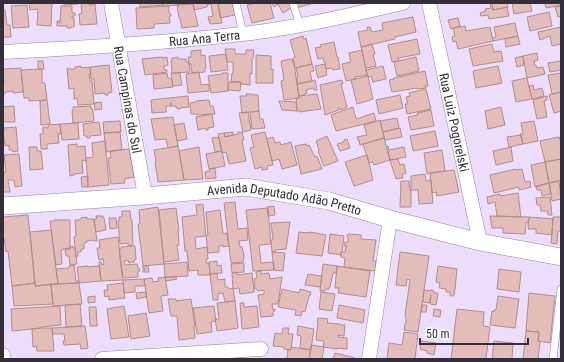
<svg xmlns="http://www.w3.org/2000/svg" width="564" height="362" font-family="'Roboto Condensed',sans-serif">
  <rect width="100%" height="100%" fill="#edddfc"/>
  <!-- building -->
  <path fill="#e3bdb9" stroke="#b08c89" d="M 29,3 L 52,3 L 51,26 L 37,25 L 38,9 L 30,10 Z
    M 64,3 L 78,3 L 78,4 L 64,5 Z
    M 81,3 L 89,3 L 89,5 L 95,4 L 97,24 L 80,25 L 79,14 L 82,13 L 81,5 L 82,5 Z
    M 140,3 L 163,3 L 163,5 L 140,7 Z
    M 163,3 L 180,3 L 180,5 L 163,6 Z
    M 193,3 L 213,3 L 207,5 L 207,7 L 194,10 Z
    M 218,3 L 232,3 L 235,15 L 220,18 Z
    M 218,3 L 222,23 L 210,24 L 208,17 L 213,16 L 211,4 Z
    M 256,3 L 270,3 L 274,18 L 252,23 L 247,5 Z
    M 272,3 L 291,3 L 293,7 L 283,13 L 278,4 L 274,7 Z
    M 294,3 L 310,3 L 311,4 L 296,8 Z
    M 490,3 L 492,3 L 493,10 L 507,7 L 509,16 L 489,19 L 488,15 L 481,16 L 480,13 L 486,11 L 485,9 L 491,8 Z
    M 492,3 L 507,3 L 508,7 L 493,10 Z
    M 512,3 L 530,3 L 532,11 L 514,14 Z
    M 545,3 L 561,3 L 561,5 L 546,8 Z
    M 193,4 L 198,26 L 182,28 L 180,18 L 179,18 L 177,5 Z
    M 27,5 L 29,27 L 13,28 L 11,6 Z
    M 560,5 L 561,5 L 561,16 L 558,17 L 555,7 L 561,6 Z
    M 61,6 L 72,6 L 72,13 L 75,13 L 75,16 L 72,16 L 72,18 L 74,18 L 74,27 L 71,27 L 71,28 L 67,28 L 67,26 L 57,26 L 57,21 L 59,21 L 59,23 L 60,23 Z
    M 169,6 L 169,13 L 171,14 L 171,16 L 169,17 L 170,23 L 154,24 L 154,28 L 137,29 L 136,8 Z
    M 3,10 L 5,10 L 7,25 L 10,25 L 11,37 L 3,37 Z
    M 549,12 L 552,26 L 530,31 L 527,17 Z
    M 413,17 L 416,32 L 395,37 L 395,39 L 361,47 L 358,32 L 368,30 L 367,27 L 370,27 L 372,32 L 383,30 L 382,23 Z
    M 458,18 L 460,26 L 451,29 L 448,20 Z
    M 515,23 L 518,36 L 493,41 L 492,38 L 496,37 L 494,27 Z
    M 465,26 L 466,31 L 490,27 L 493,41 L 458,49 L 456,41 L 453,42 L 452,37 L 455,36 L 453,28 Z
    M 561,27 L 561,44 L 552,46 L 550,36 L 540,40 L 538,32 Z
    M 303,36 L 304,39 L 306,38 L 312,64 L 295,68 L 293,58 L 295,57 L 290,40 Z
    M 518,36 L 520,44 L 506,47 L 505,39 Z
    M 417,39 L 420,54 L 398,58 L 399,61 L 392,62 L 388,45 Z
    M 334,42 L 337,57 L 338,57 L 340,69 L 333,70 L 332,68 L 326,69 L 325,62 L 324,62 L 323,58 L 318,59 L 315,48 L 321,47 L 320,45 Z
    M 372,44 L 375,54 L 373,55 L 376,66 L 366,68 L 361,47 Z
    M 492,44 L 494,52 L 501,51 L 503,61 L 473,66 L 469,49 Z
    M 225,49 L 235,49 L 235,54 L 246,54 L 246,50 L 254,50 L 253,59 L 252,59 L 252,74 L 250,73 L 250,85 L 241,84 L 241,82 L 231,82 L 232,73 L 233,73 L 233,62 L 227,62 Z
    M 201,50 L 201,56 L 205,55 L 206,68 L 205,68 L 205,72 L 192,73 L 191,64 L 189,64 L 188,57 L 191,57 L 191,51 Z
    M 362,50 L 367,75 L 355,77 L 356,79 L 346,81 L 342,64 L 351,62 L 349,53 Z
    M 537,53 L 538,60 L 534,61 L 535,66 L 536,65 L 537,68 L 543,67 L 545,74 L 527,78 L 523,56 Z
    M 226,54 L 228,70 L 211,72 L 209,56 Z
    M 256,55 L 271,56 L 271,70 L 273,69 L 273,83 L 256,83 Z
    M 523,56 L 524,65 L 517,67 L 515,58 Z
    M 162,57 L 162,58 L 167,57 L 168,65 L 164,66 L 164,70 L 167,70 L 167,72 L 145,75 L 142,59 Z
    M 178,57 L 178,59 L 186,59 L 186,62 L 189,62 L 190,72 L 172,73 L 171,60 L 172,60 L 172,58 Z
    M 416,57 L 419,71 L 397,76 L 394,62 Z
    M 292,59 L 293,63 L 294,63 L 299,98 L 284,100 L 281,81 L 284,80 L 281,61 Z
    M 38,61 L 43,61 L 44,69 L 38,69 Z
    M 561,61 L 561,70 L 550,72 L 548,63 Z
    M 312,64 L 314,71 L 310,72 L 312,81 L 298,84 L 297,77 L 298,77 L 296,68 Z
    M 325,64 L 327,75 L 318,78 L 315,66 Z
    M 109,65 L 112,92 L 108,93 L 108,95 L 105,95 L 105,93 L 95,94 L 94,79 L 91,79 L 90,67 Z
    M 81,66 L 81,68 L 90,67 L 91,74 L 89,74 L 90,81 L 92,81 L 94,104 L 78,105 L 77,98 L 74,99 L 74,88 L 69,89 L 67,68 L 68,68 L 69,69 L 75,69 L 75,67 Z
    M 383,66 L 386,79 L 373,82 L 371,76 L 368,77 L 366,70 Z
    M 498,66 L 502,83 L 476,88 L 473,71 Z
    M 21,68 L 23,92 L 13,93 L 13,91 L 5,92 L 5,94 L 3,94 L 3,82 L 4,82 L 3,69 Z
    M 42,69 L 42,83 L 45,83 L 47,100 L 29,101 L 29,98 L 24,98 L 21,70 Z
    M 425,71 L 428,86 L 425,86 L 426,88 L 417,89 L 417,88 L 392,92 L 389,80 L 394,79 L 394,78 Z
    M 199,72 L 201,85 L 209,84 L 209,91 L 188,93 L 186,74 Z
    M 167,73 L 168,78 L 170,78 L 172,80 L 173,87 L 154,89 L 153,75 Z
    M 171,73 L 180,73 L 182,85 L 173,86 Z
    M 222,73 L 228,73 L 228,91 L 211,93 L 208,76 L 222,74 Z
    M 561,73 L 561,92 L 552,94 L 548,75 Z
    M 368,76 L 373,99 L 357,104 L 351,80 Z
    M 527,78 L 532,99 L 516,102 L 512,81 Z
    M 315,80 L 317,90 L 314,90 L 313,88 L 306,90 L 307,93 L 304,94 L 304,95 L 299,96 L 297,84 Z
    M 342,80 L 343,84 L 341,84 L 347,107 L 341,110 L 340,108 L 338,108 L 339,110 L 325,115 L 320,85 Z
    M 229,82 L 241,82 L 240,91 L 228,90 Z
    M 533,85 L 534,90 L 542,88 L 544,96 L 532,99 L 529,86 Z
    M 426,89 L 431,109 L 407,114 L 405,104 L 408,104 L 406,97 L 410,96 L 409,93 Z
    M 561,92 L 561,111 L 554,113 L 549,95 Z
    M 246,94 L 252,94 L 253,95 L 258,95 L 259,111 L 242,113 L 240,96 L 247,96 Z
    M 317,94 L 321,109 L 300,112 L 300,111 L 297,111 L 296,98 L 299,98 L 299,96 Z
    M 400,95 L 403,108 L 379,114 L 376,100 Z
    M 188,96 L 189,107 L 180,108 L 180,109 L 178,109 L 178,108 L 176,108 L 176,106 L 171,106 L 171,103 L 170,103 L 171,106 L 166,106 L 166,112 L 152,113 L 151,100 Z
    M 547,96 L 547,100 L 544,101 L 547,117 L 537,119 L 533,100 Z
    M 47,100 L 50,124 L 41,125 L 40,101 Z
    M 209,100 L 210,106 L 213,106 L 215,114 L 197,115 L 197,114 L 191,114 L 190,103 L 196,102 L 196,101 Z
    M 279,101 L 296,102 L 297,111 L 282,110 Z
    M 101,102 L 102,109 L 95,110 L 94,103 Z
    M 14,106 L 15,122 L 3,122 L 3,107 Z
    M 91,106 L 91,109 L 92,108 L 93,111 L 94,121 L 73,123 L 72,111 L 73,111 L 73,107 Z
    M 353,107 L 356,119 L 374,113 L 376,121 L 336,131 L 331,115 Z
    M 501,107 L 505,125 L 488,129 L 485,111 Z
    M 431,110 L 434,126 L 411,130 L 408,117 L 418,115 L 417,113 Z
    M 259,111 L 260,119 L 263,119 L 265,128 L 252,129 L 250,112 Z
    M 248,112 L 251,130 L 243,132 L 239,113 Z
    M 212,114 L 214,127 L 208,128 L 208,130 L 206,130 L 205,128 L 198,130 L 196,117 Z
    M 173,117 L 178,146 L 168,148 L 166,139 L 155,140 L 151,119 Z
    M 397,118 L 399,128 L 383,132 L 380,121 Z
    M 380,120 L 384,138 L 360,145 L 359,140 L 358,140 L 357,137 L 367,135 L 364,125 Z
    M 120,121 L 121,132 L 104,133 L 103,122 Z
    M 534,121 L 538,141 L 523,144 L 520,134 L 523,134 L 521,123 Z
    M 99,122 L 101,135 L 90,136 L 90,138 L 87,138 L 87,136 L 84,136 L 83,124 Z
    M 78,123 L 79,139 L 62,140 L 60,124 Z
    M 184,123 L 187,139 L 177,141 L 174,125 Z
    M 60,124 L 61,134 L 58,134 L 59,143 L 47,144 L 47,149 L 41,149 L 40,134 L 43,134 L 43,127 L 46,127 L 47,128 L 48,128 L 48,125 Z
    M 16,127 L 18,151 L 13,152 L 12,150 L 9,150 L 9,145 L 5,146 L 3,131 L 4,131 L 4,128 Z
    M 400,128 L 402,137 L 385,140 L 383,132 Z
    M 435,131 L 438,146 L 413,151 L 410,136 Z
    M 120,132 L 122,150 L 106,152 L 104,133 Z
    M 233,132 L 233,135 L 225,137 L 224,133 Z
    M 238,132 L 242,132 L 244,140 L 242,140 L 246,161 L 229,164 L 226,152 L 222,153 L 218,134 L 224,133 L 225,137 L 238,134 Z
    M 265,132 L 273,165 L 267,166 L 268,169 L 262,170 L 262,167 L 255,169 L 250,148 L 254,147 L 251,135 Z
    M 521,135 L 523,144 L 509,147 L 507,137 Z
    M 327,136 L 338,161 L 324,166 L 318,151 L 319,150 L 316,141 Z
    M 219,137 L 222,151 L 215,152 L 212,138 Z
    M 273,137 L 275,143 L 280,142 L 281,145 L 291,142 L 297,165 L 282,169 L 279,159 L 272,161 L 267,139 Z
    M 559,137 L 561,143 L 561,159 L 545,162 L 540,141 Z
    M 384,138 L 390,160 L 374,165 L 373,162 L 369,163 L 363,144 Z
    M 347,139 L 350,148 L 340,151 L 337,144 L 344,142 L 344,140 Z
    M 105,141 L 109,185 L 88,187 L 86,158 L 93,157 L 92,143 Z
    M 77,144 L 77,147 L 85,146 L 86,161 L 82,160 L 83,173 L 74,174 L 74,175 L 70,176 L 68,145 Z
    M 306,144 L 307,146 L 309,145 L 315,157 L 317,156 L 322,169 L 301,174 L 295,146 Z
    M 178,146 L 184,180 L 158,182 L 155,162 L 156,161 L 154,150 Z
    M 388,146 L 389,150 L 404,147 L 406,157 L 390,160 L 387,147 Z
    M 29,147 L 37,147 L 37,151 L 41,151 L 43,169 L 30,170 Z
    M 199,147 L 203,179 L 184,180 L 179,151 Z
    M 511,147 L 513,161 L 496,165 L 493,151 Z
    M 129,149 L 134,177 L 124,179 L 125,183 L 111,184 L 108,158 L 111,158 L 110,151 Z
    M 442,150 L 445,171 L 427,174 L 424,153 Z
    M 222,151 L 225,166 L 209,169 L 206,154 Z
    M 19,154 L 22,186 L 15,187 L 14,180 L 8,180 L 10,192 L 3,192 L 3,174 L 4,174 L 4,172 L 6,172 L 4,155 Z
    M 367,155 L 373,180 L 354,186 L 345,162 Z
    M 398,159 L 400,165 L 404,164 L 406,173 L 402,174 L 403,178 L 396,179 L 390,160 Z
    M 561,159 L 561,168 L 560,168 L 561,171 L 561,180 L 549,183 L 545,162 Z
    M 545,162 L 549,183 L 535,187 L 531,165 Z
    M 215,168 L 216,178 L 206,179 L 205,172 L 210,171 L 210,169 Z
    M 516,169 L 516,170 L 522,169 L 525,182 L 530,181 L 531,187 L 519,190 L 519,187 L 494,193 L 490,175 Z
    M 454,170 L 459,192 L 437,196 L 436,192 L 432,193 L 430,173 Z
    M 425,174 L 426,181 L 431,180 L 433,203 L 419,204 L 418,190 L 411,190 L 411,176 Z
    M 88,176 L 88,187 L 82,187 L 81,177 Z
    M 401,181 L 409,181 L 410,190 L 411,190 L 411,207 L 400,207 Z
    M 559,181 L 561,199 L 552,201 L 549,183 Z
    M 549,183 L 551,194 L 542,196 L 541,190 L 537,190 L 536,186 Z
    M 518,193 L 521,217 L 497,216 L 495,202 L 488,204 L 487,197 L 500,194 L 500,196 Z
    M 550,197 L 552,215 L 548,215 L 547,211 L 541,211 L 540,205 L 537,205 L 536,198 Z
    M 235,202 L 238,229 L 247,228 L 248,240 L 239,241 L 240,247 L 242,247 L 243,250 L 244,257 L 243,262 L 231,263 L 224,203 Z
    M 203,204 L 206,236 L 195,237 L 196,249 L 207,247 L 208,259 L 206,259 L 206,263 L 209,263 L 210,275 L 198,275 L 198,270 L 189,271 L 187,251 L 185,251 L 182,217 L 197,215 L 196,205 Z
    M 274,206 L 275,215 L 268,216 L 267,207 Z
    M 158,207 L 164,264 L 143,266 L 138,224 L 140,224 L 139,210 Z
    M 176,208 L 179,230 L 178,230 L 179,245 L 177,245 L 179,260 L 164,262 L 159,210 Z
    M 268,208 L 271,244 L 259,245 L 261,263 L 273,262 L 274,270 L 253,271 L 246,210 Z
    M 220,210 L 223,234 L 227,233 L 229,246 L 223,247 L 223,245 L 219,246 L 219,252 L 208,253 L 206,235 L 208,235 L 206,212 Z
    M 122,211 L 130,211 L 131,220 L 132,220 L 133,245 L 128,246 L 128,243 L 120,244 L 118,221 L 119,221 L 119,217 L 122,217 Z
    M 28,215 L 35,283 L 12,286 L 8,251 L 6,252 L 4,238 L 3,238 L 3,217 Z
    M 96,216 L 103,216 L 103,218 L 104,218 L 106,230 L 96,232 L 94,219 L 97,219 Z
    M 490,216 L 529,217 L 528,223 L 526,222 L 525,234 L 503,233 L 503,228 L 492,228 Z
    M 87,217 L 87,219 L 94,219 L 97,241 L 94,241 L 94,240 L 87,241 L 87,242 L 84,243 L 84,249 L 81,249 L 81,252 L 78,252 L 78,256 L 76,257 L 74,237 L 76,236 L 75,220 L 79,220 L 81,219 L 81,218 Z
    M 529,217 L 553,219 L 552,235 L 536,233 L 536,229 L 528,229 L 529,227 L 528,227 Z
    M 553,217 L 561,217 L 561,231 L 558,231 L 557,244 L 551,243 Z
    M 109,218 L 116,218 L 117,228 L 110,229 Z
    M 54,220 L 70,220 L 70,248 L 63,249 L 63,250 L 61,250 L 62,264 L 56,265 L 50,221 L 54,221 Z
    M 290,222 L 286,249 L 275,250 L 275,252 L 272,252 L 271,240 L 273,240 L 271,223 Z
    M 51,230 L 58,284 L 35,286 L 30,232 Z
    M 299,232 L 310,233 L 310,232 L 326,235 L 322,256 L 296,253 Z
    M 330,234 L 344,236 L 342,252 L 341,252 L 341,255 L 328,253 Z
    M 348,234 L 361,235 L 361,239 L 376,240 L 373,261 L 376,261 L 375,271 L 344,267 L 345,258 L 341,257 L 341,252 L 345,252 L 346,246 L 347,247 L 347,246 L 344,246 L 345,242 L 348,242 L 348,237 L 347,236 L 347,235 L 348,235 Z
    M 118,237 L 123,280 L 101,281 L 99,262 L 101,262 L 102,265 L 104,264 L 103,259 L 99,260 L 97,248 L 100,248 L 99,240 Z
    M 73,246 L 73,248 L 75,248 L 77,264 L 70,265 L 69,256 L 66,256 L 65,250 L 70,249 L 70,247 Z
    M 135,246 L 136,259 L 134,260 L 134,262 L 129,263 L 128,260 L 124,261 L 125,265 L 137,264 L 138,268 L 139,268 L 140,271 L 138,271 L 138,277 L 125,278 L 122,275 L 119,249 L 121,249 L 121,247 Z
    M 272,252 L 285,253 L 283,271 L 274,270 Z
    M 400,252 L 429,256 L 418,332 L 404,330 L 405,324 L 406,324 L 406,318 L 405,315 L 410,280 L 407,279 L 406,286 L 396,285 Z
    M 217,261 L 217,266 L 221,265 L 222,273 L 210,274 L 209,262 Z
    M 187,262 L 188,276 L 165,277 L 164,264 Z
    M 244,263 L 244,272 L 232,273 L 231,264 Z
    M 323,264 L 337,266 L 336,273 L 333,273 L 330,287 L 329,287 L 329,289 L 326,289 L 325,291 L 320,291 Z
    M 74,265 L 76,281 L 79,281 L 79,283 L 58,284 L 56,269 L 69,268 L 69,266 Z
    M 88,266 L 88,267 L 99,266 L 101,281 L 79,283 L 77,267 Z
    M 143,266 L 148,266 L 149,272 L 143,272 L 143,270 L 145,270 L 144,268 L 143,269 Z
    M 337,266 L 370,271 L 366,297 L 338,293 L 339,288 L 335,288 Z
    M 438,266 L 457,269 L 455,290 L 454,290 L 454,292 L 455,292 L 454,295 L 453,296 L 450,296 L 450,292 L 446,292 L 446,289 L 439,288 L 440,283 L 436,282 Z
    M 499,269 L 521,272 L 519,292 L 497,289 Z
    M 261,271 L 261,274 L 269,273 L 270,279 L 282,277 L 278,304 L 272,304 L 273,310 L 275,309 L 275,311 L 273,312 L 273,316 L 261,317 L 258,295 L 264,294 L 264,290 L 258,291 L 257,289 L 255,289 L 254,279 L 257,278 L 256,272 Z
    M 237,272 L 237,275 L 252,273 L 254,292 L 240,294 L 239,288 L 233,289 L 232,273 Z
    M 217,273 L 218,280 L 225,279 L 225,287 L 228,287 L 229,289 L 233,288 L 235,301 L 225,302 L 223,293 L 218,294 L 218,300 L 213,300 L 210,274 Z
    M 308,274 L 322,276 L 320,287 L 305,285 Z
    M 165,277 L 168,295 L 161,296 L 163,311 L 149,313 L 144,279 L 152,278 L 153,282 L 159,281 L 158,278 Z
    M 165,277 L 176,277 L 177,279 L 166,281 Z
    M 144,279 L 145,286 L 135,286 L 135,292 L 124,293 L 123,280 Z
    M 35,283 L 35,286 L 51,284 L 53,304 L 14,306 L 12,286 Z
    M 79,283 L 82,304 L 53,306 L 51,284 Z
    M 123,283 L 125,298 L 109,300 L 109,296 L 105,297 L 104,290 L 108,290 L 107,285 Z
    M 282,289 L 299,293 L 300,289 L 311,292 L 310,296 L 309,296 L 305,312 L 302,311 L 301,316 L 295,315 L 296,310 L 278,307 Z
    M 424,290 L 430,291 L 430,290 L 432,290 L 434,291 L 434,293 L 438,293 L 436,305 L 430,304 L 431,295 L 429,303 L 423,302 Z
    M 146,292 L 146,297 L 137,299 L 136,293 Z
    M 321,292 L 335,294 L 332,311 L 319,309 Z
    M 529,293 L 555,296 L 550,343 L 538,341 L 539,332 L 526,331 Z
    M 95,296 L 95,302 L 88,303 L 88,297 Z
    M 498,296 L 519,299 L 515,328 L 490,325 L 492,311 L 494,312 L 494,310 L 496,310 Z
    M 168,299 L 176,299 L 176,301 L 191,299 L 195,326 L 194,326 L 195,338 L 179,340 L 177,316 L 171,316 Z
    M 235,301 L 238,328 L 217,331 L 215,319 L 219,319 L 217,303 Z
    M 240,303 L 244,303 L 244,307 L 257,306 L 259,327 L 242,329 Z
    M 80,304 L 82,326 L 66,327 L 65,305 Z
    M 339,305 L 365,310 L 363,323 L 337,318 Z
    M 422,305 L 427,305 L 426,312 L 421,312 Z
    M 60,306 L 61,325 L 41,327 L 41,328 L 12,331 L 11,309 Z
    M 124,306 L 129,337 L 111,339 L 107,309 Z
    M 214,306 L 216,321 L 211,322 L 212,332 L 197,334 L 193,308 Z
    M 89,307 L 96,307 L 97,326 L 90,326 Z
    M 434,309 L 441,310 L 440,317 L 433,316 Z
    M 457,309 L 484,312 L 483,326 L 490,327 L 486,359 L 451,359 Z
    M 146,313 L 150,336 L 131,339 L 128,316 Z
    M 318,318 L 328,319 L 327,323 L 340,324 L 340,325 L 345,325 L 344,336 L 338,335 L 338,337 L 347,338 L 347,349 L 337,348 L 337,349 L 323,347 L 324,341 L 316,340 L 318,322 L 317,322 Z
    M 85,326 L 88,348 L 81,349 L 80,344 L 64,345 L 63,341 L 65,341 L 64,334 L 53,334 L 52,328 Z
    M 298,326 L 314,329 L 311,350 L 300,348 L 301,336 L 297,335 Z
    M 41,328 L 52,328 L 54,351 L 37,351 L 36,346 L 33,347 L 32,329 Z
    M 283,328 L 289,328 L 288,334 L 293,334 L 291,350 L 284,349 L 284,347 L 273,346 L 275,333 L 282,334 Z
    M 526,331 L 539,332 L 538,341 L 540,342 L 538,359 L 523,359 Z
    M 404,332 L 418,334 L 415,359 L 387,359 L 389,343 L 402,345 Z
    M 421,341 L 436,343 L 434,355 L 427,353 L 427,351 L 420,349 Z
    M 494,341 L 513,343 L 512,359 L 492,359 Z
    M 311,345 L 324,347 L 322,359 L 309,359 Z
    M 291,347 L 311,350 L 309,359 L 287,359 L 288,349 L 291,350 Z
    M 335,353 L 355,358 L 355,359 L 333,359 Z"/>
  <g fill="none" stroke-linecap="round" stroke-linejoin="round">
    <!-- service casing -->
    <g stroke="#9384a0" stroke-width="8">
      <path id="service" d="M 236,3 L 243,34
        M 293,3 L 300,26
        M 553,359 L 561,289"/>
    </g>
    <!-- minor casing -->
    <g stroke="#9384a0" stroke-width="15">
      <g id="minor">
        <path id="s1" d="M 111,3 L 145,196"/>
        <path id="s2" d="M 429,3 L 480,242"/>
        <path id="s3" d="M 3,52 C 83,48 163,43 242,34 C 297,28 350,15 403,3"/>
        <path d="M 3,355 L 4,359"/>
        <path d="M 102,359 L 261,349"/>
        <path d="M 369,359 L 390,219"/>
      </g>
    </g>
    <!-- tertiary casing -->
    <g stroke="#9384a0" stroke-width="18">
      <g id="tertiary">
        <path id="s4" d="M 3,206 L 145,196 L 246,187 L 329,201 L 390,219 L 480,242 L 561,257"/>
      </g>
    </g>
    <!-- service -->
    <use href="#service" stroke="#fff" stroke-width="7"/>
    <!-- minor -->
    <use href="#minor" stroke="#fff" stroke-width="14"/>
    <!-- tertiary -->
    <use href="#tertiary" stroke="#fff" stroke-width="17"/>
  </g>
  <g text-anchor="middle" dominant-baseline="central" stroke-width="3.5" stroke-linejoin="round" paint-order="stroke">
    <!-- street labels -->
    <g font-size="13" fill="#342e39" stroke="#fff">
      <text stroke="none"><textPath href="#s3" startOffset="202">Rua Ana Terra</textPath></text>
      <text stroke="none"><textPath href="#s1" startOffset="98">Rua Campinas do Sul</textPath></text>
      <text stroke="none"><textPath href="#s2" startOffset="122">Rua Luiz Pogorelski</textPath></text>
      <text stroke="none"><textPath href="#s4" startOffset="283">Avenida Deputado Adão Pretto</textPath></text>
    </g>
  </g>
  <!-- border -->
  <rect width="564" height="362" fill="none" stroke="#342e39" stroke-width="8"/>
  <!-- scale -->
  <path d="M420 338v6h108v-6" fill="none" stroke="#342e39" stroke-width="2"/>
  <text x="426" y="338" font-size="12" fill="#342e39" stroke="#ffffff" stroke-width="3" paint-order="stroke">50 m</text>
</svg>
